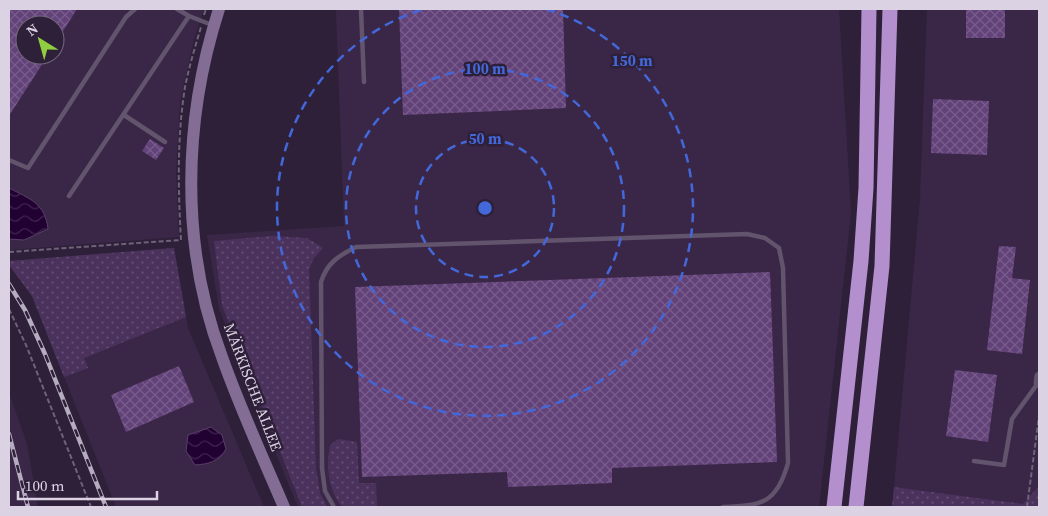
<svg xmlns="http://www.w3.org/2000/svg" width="1048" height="516" font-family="'Source Serif 4',serif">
  <defs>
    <pattern id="grass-dots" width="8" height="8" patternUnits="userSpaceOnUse" patternTransform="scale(1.25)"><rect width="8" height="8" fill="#4b325d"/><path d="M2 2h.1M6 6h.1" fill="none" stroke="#644f74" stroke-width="1.8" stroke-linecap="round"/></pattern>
    <pattern id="water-waves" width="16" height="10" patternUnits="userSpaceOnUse" patternTransform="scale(1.25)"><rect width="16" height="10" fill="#210032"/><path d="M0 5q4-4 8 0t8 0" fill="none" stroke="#412450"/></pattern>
    <pattern id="building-cross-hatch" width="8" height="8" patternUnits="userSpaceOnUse" patternTransform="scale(1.25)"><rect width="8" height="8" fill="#624279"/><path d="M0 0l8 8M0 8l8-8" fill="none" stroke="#785c8c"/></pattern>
  </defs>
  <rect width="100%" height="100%" fill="#2f203a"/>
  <!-- built -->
  <path fill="#3a2747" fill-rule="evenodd" d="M 9,9 L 204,9 L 194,39 L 180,102 L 176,173 L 179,237 L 9,250 ZM 25,25 L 55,25 L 55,55 L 25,55 Z
    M 336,9 L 839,9 L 851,213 L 819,507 L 298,507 L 251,394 L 219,308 L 207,235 L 344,226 Z
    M 927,9 L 1039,9 L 1039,486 L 1023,504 L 894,487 L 920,199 Z
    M 174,248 L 188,328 L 264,507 L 116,507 L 32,296 L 9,265 L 9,261 Z
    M 9,393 L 27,444 L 38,507 L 9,507 Z"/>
  <!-- grass -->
  <path fill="url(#grass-dots)" d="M 271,236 L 307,238 L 323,248 L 314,258 L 309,269 L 316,469 L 320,493 L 327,507 L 302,507 L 222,305 L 214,241 Z
    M 174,248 L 186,317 L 84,358 L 88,368 L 64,377 L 32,296 L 9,265 L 9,261 Z
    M 338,439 L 357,442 L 359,483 L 376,483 L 377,507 L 342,507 C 328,489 326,467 330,445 Z
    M 1039,486 L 1039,507 L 892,507 L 894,487 L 1023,504 Z"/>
  <!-- water -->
  <path fill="url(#water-waves)" stroke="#593f67" d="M 9,188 C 30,199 45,203 48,229 L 24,240 L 9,239 Z
    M 211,427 L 222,435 L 226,449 C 219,462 208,464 195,465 L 186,451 L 188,435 Z"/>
  <!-- building -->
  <path fill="url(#building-cross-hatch)" d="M 9,9 L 77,9 L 55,44 L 55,25 L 25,25 L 25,55 L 48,55 L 9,116 Z
    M 399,9 L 563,9 L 566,108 L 403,115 Z
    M 966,9 L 1005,9 L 1005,38 L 966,38 Z
    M 933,99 L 989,101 L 987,155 L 931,153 Z
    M 150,139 L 164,148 L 156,160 L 142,151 Z
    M 999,246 L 1016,247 L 1012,278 L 1030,280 L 1022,354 L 987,350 Z
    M 770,272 L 777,462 L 612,468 L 612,483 L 508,487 L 507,472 L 362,477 L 355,287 Z
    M 179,366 L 194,402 L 126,432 L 111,395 Z
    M 955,370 L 997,375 L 988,442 L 946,436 Z"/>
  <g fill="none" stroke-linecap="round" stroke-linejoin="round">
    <!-- path -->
    <path stroke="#6f6279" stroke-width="2" stroke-dasharray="5 2.5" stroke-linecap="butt" d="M 204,15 L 206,9
      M 9,252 L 181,240 C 178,189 177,137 185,87 C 189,67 195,47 201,27
      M 9,309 L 26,345 L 91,507
      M 1027,507 L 1039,416"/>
    <!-- lane -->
    <path stroke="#62546d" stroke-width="4.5" d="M 177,9 L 189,16
      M 361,9 L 364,82
      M 124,115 L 165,142
      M 9,160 L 28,168 L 126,17 L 135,9
      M 69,196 L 189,16 L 212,25
      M 974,461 L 1004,465 L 1012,419 L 1038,383
      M 334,507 L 325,491 L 322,468 L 321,282 C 327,263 338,256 356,247 L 747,234 L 765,238 L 779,248 L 783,268 L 788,463 C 777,503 762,506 723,507"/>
    <!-- street -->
    <path stroke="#62546d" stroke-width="9" d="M 1038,383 L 1039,376"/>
    <!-- secondary -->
    <path stroke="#836d94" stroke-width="12" d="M 219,9 C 183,121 180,246 222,357 C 240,408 263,458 284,507"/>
    <!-- highway -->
    <path stroke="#b390cd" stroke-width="15" d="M 834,507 L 861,261 L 866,188 L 869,9
      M 856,507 L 882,266 L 890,9"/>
    <!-- rail casing -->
    <g stroke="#b6acbf" stroke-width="4.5">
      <path id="rail" d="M 9,284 L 25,310 L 45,354 L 106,507
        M 9,434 L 28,507"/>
    </g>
    <!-- rail -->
    <use href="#rail" stroke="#2f203a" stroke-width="2.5" stroke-dasharray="8" stroke-linecap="butt"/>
  </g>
  <!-- distance rings -->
  <g fill="none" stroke="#4368da" stroke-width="2.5" stroke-dasharray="9 6">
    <circle cx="485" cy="208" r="69"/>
    <circle cx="485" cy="208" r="139"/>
    <path d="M546 9A208 208 0 1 1 424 9"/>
  </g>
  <g text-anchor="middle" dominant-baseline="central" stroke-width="5" stroke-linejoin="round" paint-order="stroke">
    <!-- street labels -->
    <g font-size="15" fill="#dbd2e3" stroke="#2f203a">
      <text transform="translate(253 387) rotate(69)">MÄRKISCHE ALLEE</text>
    </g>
  </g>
  <circle cx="485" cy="208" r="8" fill="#4368da" stroke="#2f203a" stroke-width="2.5"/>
  <g font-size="15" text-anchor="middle" font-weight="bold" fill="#4368da" stroke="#2f203a" stroke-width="5" stroke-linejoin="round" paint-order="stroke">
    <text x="632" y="66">150 m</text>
    <text x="485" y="74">100 m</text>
    <text x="485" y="144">50 m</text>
  </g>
  <!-- border -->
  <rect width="1048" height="516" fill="none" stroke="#dbd2e3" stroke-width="20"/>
  <!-- north arrow -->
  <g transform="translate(40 40) rotate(323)"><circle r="24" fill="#2f203a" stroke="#74677e"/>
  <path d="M0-4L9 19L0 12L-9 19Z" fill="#90cd40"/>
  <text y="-8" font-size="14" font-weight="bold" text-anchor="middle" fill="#dbd2e3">N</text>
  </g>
  <!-- scale -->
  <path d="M18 491v8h139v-8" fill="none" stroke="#dbd2e3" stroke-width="2.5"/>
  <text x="25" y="491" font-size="15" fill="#dbd2e3" stroke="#2f203a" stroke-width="4" paint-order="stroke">100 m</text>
</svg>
